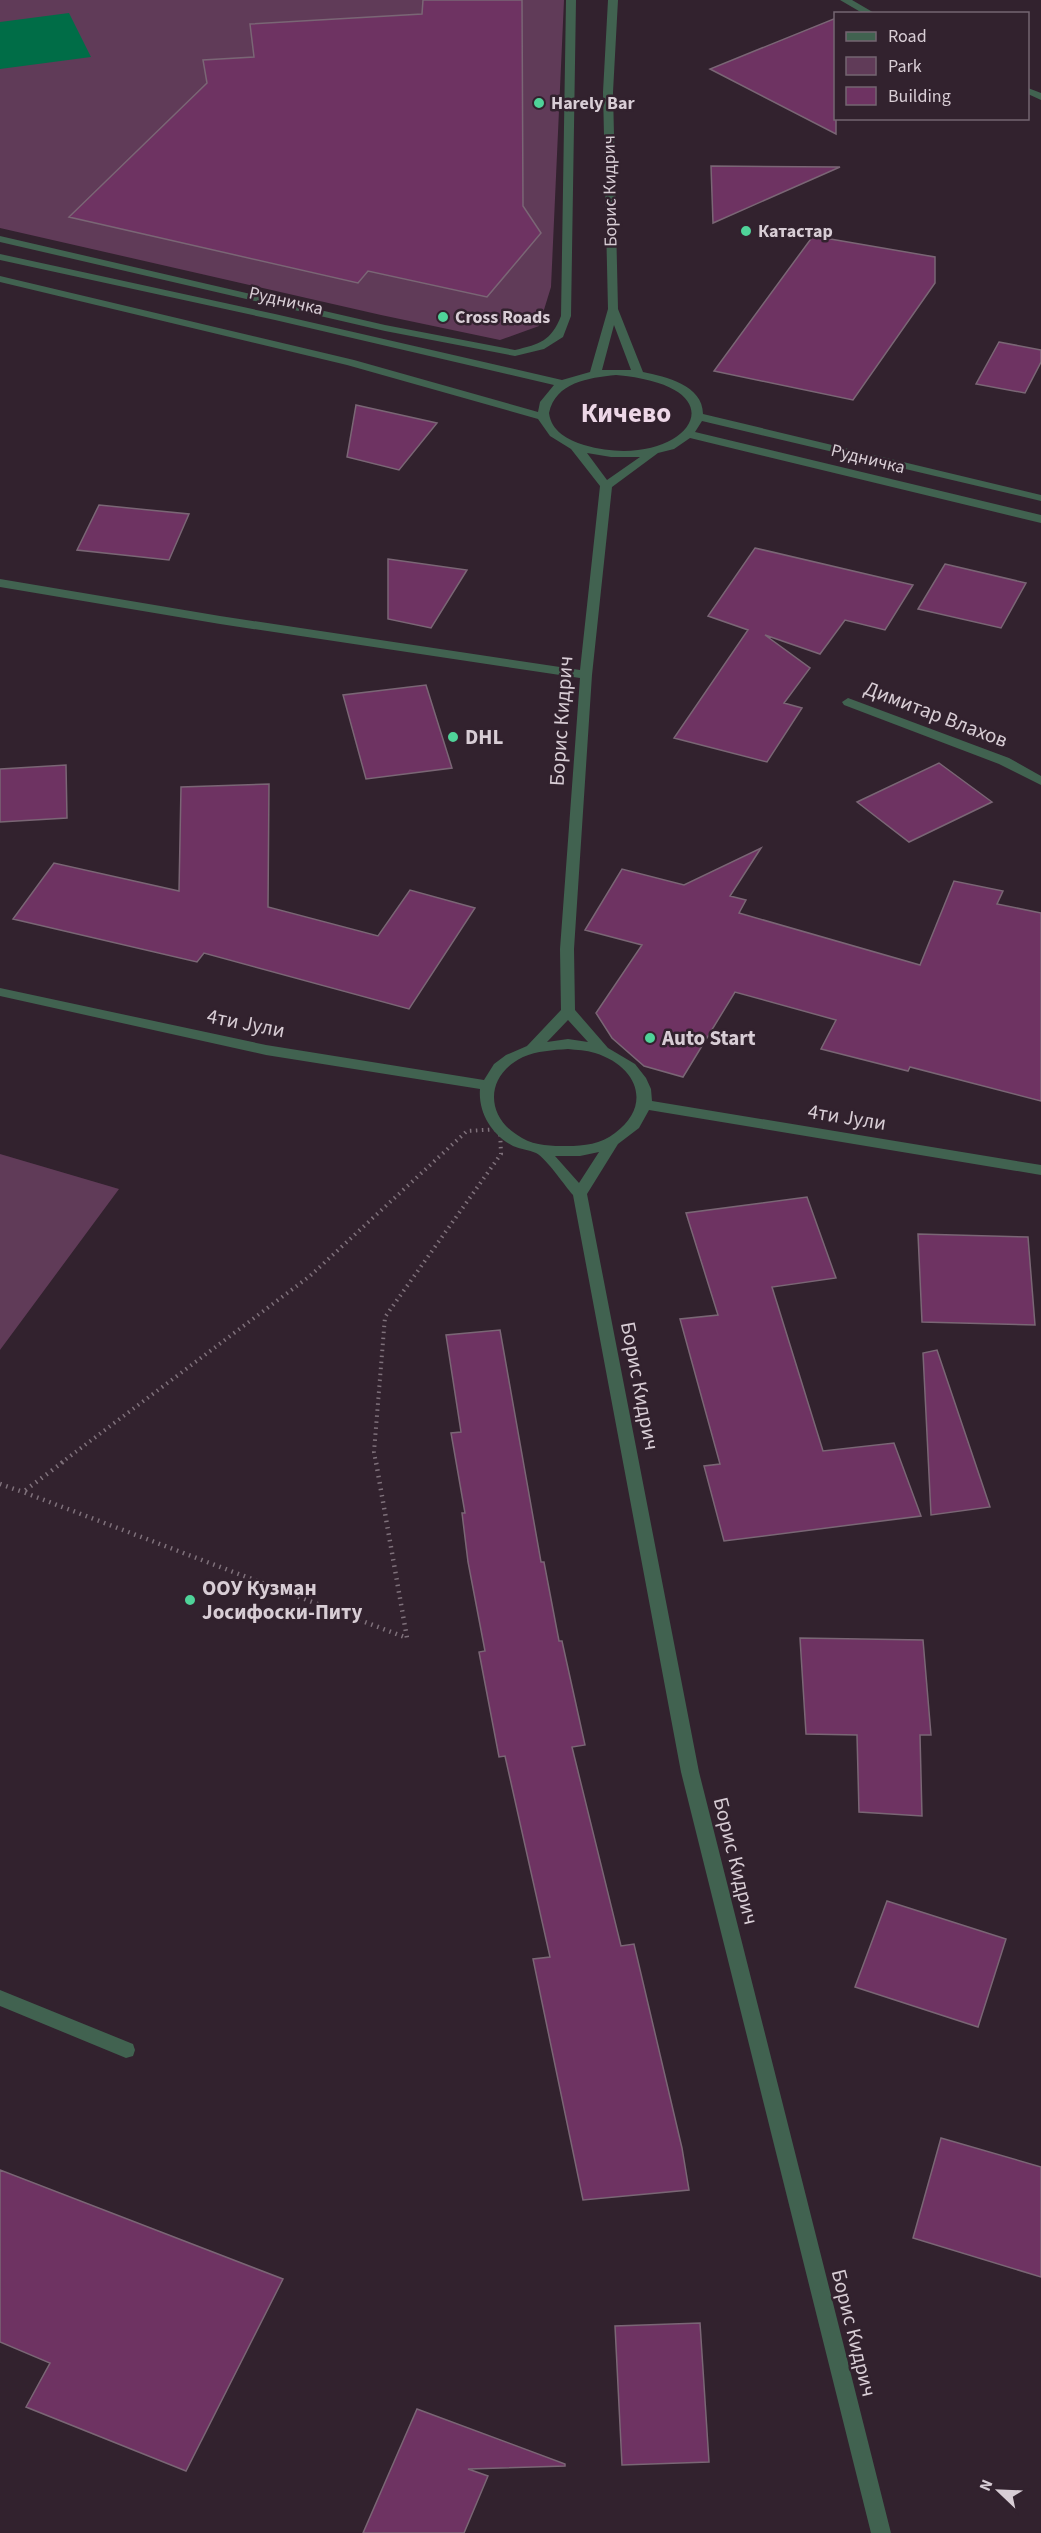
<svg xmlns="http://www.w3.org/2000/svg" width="1041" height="2533" font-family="'Source Sans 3',sans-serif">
  <rect width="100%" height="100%" fill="#32222e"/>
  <!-- green -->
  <path fill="#603b58" d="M 0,0 L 564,0 L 551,287 L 539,326 L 500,340 L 381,315 L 0,228 Z
    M 0,1154 L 119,1189 L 0,1350 Z"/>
  <!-- water -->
  <path fill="#006d47" d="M 69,13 L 91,57 L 0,69 L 0,22 Z"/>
  <!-- building -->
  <path fill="#6e3362" stroke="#7a6675" stroke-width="1.5" d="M 423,0 L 522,0 L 523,206 L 541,233 L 487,297 L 368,271 L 358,283 L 69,217 L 207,83 L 203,60 L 254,57 L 250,24 L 422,14 Z
    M 836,18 L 836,134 L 710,69 Z
    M 711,166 L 840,167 L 713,223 Z
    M 813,236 L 935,257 L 935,283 L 853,400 L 714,371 Z
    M 999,342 L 1041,350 L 1041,362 L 1025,393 L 976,384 Z
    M 356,405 L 437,423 L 399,470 L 347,457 Z
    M 99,505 L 189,514 L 169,560 L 77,550 Z
    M 755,548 L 913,585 L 885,630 L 845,620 L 820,654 L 765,635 L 810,668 L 784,703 L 802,708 L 767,762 L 674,738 L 748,630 L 708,616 Z
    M 388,559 L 467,570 L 431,628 L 388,619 Z
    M 945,564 L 1026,583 L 1001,628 L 918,609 Z
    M 426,685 L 452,768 L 366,779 L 343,695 Z
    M 939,763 L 992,802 L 909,842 L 857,802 Z
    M 66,765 L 67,818 L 0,822 L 0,769 Z
    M 269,784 L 268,907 L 378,936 L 410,890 L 475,908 L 409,1009 L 204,953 L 197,962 L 13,919 L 54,863 L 179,891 L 181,787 Z
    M 761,848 L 730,896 L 746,900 L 739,913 L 920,965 L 954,881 L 1003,891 L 997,904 L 1041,913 L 1041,1101 L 910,1067 L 908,1071 L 821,1049 L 836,1020 L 735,992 L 683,1077 L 644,1066 L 612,1038 L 596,1013 L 642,945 L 585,930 L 622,869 L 684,885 Z
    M 807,1197 L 836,1278 L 772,1287 L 823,1451 L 894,1443 L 921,1516 L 724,1541 L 704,1466 L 720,1464 L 680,1319 L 718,1315 L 686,1213 Z
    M 918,1234 L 1028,1237 L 1035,1325 L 922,1322 Z
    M 500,1330 L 541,1562 L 544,1562 L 559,1641 L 562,1641 L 585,1745 L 572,1747 L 621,1946 L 634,1944 L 682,2148 L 689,2190 L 583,2200 L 533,1959 L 550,1957 L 505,1756 L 499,1757 L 479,1652 L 485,1651 L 468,1562 L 462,1513 L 465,1513 L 451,1433 L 461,1432 L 446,1335 Z
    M 937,1350 L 990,1507 L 931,1515 L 923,1353 Z
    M 800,1638 L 923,1640 L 931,1735 L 920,1735 L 922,1816 L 859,1812 L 857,1735 L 806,1734 Z
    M 887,1901 L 1006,1939 L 978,2027 L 855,1987 Z
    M 941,2138 L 1041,2167 L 1041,2277 L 913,2238 Z
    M 0,2170 L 283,2279 L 186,2471 L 26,2407 L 50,2363 L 0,2342 Z
    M 700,2323 L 709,2462 L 622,2465 L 615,2326 Z
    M 417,2409 L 565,2464 L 565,2466 L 468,2469 L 488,2476 L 464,2533 L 363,2533 Z"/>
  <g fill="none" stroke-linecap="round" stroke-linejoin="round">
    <!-- path-far1 -->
    <path stroke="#7f717b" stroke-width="4" stroke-dasharray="1.5 4.5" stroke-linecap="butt" d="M 61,1463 L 310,1276 L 467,1131 L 500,1129 L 501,1154 L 385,1317 L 374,1452 L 376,1463"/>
    <!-- path -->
    <path stroke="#7f717b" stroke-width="4.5" stroke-dasharray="1.5 5" stroke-linecap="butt" d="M 63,1462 L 23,1492 L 407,1638 L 376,1462
      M 0,1484 L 23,1492"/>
    <!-- street -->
    <path fill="#416250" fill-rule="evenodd" d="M 566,0 L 576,0 L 571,316 L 563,337 L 544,349 L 515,356 L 385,331 L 0,242 L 0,236 L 385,325 L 515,350 C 540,344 551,341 561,316 Z
      M 608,0 L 618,0 L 613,92 L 618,309 L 643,372 C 666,377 703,385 703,414 L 1041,495 L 1041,501 L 702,421 L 695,432 L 1041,515 L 1041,523 L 690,438 L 674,449 L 658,453 L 612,487 L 592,675 L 574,949 L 575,1010 L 608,1048 L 635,1064 L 646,1078 L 651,1089 L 652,1101 L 1041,1165 L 1041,1175 L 649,1110 L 639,1128 L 618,1144 L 587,1194 L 699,1772 L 891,2533 L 871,2533 L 681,1772 L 573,1195 C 564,1185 547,1159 536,1153 C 529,1150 520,1149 513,1146 C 492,1135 478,1113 480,1089 L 266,1055 L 0,996 L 0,988 L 266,1045 L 484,1080 L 494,1064 L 506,1055 L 527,1046 L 561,1010 L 560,949 L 580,678 L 220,624 L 0,587 L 0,579 L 220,616 L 580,670 L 600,486 L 571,449 L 550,436 L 538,419 L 347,365 L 0,282 L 0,276 L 354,360 L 538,412 L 540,402 L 554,385 L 275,320 L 0,260 L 0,254 L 275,314 L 562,380 L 590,372 L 608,309 L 603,92 ZM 614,325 L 631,370 L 602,370 ZM 616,375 C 751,387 683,474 584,445 C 568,440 551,431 549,413 C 556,382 588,378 616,375 ZM 587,453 L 611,457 L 640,457 L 607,480 ZM 568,1020 L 588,1042 L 568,1039 L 547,1042 ZM 568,1049 C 577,1050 586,1050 595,1053 C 637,1066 653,1105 615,1133 C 601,1144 584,1146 567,1146 C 552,1146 536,1146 522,1138 C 485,1118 484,1076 523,1057 C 537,1051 553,1050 568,1049 ZM 599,1152 L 579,1183 L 555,1156 L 580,1156 Z
      M 840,0 L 852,0 L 876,14 L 864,14 Z
      M 1028,88 L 1041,93 L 1041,100 L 1028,94 Z
      M 848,698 L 1009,758 L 1041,776 L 1041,785 L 999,764 L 844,705 L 842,702 Z
      M 0,1990 L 133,2044 L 135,2050 L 133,2056 L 126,2058 L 0,2006 Z"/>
  </g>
  <!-- markers -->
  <g fill="#4fd399" stroke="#32222e" stroke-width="2">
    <circle cx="539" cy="103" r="6"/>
    <circle cx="746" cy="231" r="6"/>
    <circle cx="443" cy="317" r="6"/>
    <circle cx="453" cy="737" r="6"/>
    <circle cx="650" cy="1038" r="6"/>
    <circle cx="190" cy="1600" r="6"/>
  </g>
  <g text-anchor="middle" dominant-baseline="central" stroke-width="5" stroke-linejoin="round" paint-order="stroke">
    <!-- far-poi labels -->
    <g font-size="18" font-weight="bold" fill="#d8cdd5" stroke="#32222e" text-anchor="start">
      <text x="551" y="103">Harely Bar</text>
      <text x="758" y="231">Катастар</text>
      <text x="455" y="317">Cross Roads</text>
    </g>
    <!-- far-street labels -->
    <g font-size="18" fill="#d8cdd5" stroke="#32222e">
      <text transform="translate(610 191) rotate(-91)">Борис Кидрич</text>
      <text transform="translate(286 301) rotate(13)">Рудничка</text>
      <text transform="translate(868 459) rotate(14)">Рудничка</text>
    </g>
    <!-- street labels -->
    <g font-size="21" fill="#d8cdd5" stroke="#32222e">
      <text transform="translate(936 714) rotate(21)">Димитар Влахов</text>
      <text transform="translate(561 721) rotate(-86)">Борис Кидрич</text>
      <text transform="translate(246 1023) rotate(11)">4ти Јули</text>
      <text transform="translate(847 1117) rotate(9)">4ти Јули</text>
      <text transform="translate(640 1386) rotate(79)">Борис Кидрич</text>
      <text transform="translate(736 1861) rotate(76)">Борис Кидрич</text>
      <text transform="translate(854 2333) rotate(76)">Борис Кидрич</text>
    </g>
    <!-- poi labels -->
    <g font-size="21" font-weight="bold" fill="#d8cdd5" stroke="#32222e" text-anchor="start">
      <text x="465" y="737">DHL</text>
      <text x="662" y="1038">Auto Start</text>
      <text x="202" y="1588">ООУ Кузман<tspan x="202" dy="24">Јосифоски-Питу</tspan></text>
    </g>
    <!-- far-town labels -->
    <g font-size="27" font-weight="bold" fill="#edd7e7" stroke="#32222e">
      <text x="626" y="413">Кичево</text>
    </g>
  </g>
  <!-- legend -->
  <rect x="834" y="12" width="195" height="108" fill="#32222e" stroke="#746671" stroke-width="1.5"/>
  <rect x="846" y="32" width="30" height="9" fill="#416250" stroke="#746671" stroke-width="1.5"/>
  <text x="888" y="42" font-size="18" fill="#d8cdd5">Road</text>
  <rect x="846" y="57" width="30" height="18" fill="#603b58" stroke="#746671" stroke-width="1.5"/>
  <text x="888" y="72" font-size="18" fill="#d8cdd5">Park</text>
  <rect x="846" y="87" width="30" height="18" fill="#6e3362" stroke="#746671" stroke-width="1.5"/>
  <text x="888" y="102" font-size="18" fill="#d8cdd5">Building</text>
  <!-- north arrow -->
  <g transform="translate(999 2491) rotate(293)" stroke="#32222e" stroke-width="4.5" paint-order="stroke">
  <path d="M0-4.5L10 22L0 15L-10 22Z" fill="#d8cdd5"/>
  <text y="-9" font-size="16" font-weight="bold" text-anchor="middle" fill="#d8cdd5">N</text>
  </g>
</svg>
